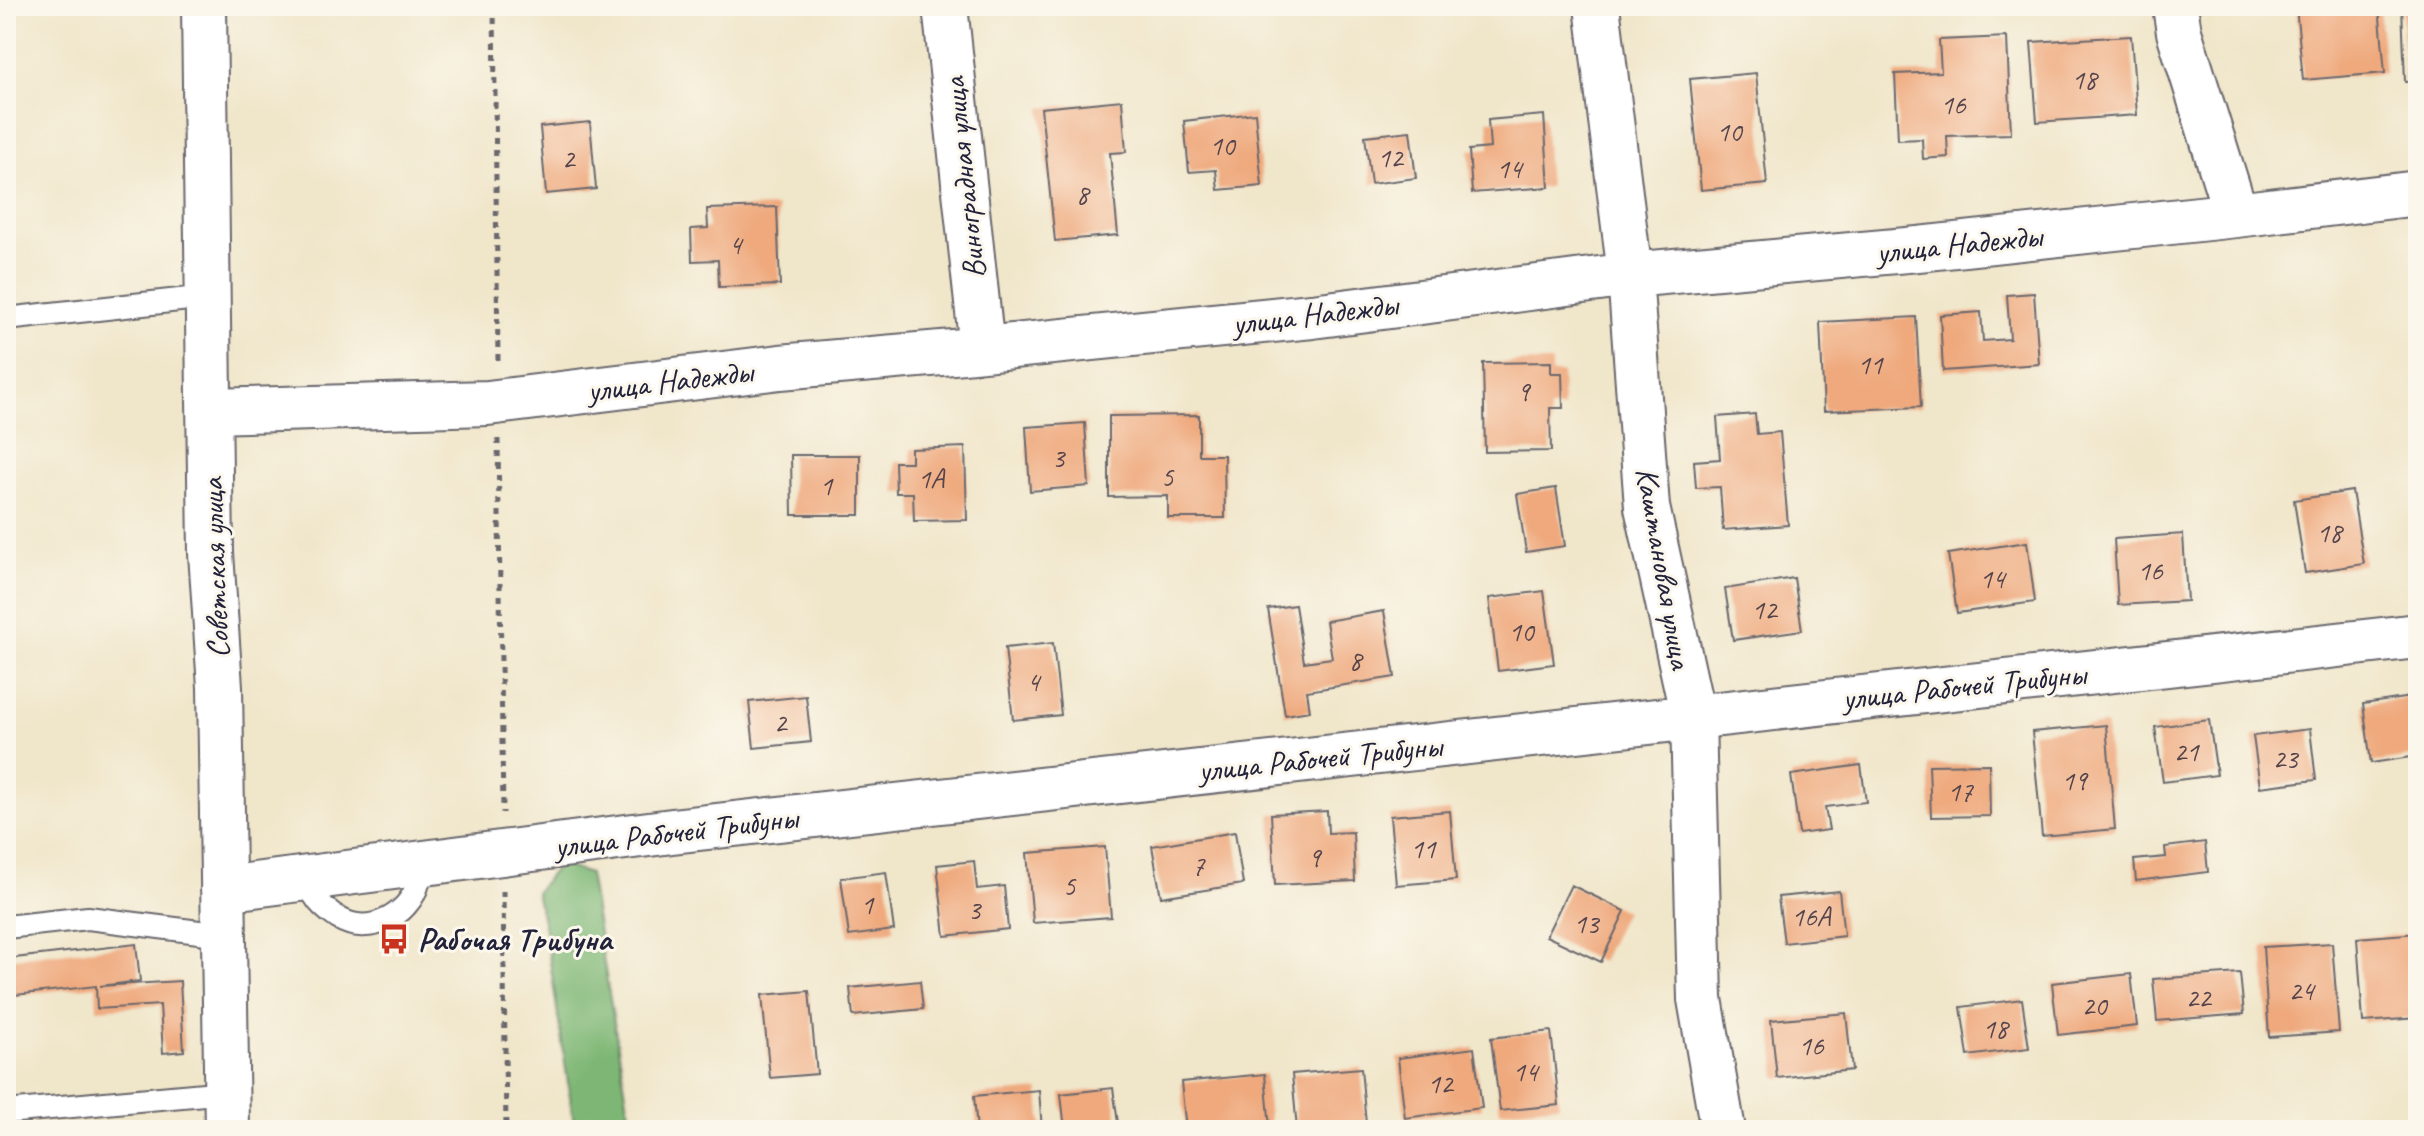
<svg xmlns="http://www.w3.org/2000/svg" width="2424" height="1136" font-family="Caveat,sans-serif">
  <rect width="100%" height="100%" fill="#fbf7ec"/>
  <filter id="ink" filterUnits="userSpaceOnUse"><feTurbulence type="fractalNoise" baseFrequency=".0125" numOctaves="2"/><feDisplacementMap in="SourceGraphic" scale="16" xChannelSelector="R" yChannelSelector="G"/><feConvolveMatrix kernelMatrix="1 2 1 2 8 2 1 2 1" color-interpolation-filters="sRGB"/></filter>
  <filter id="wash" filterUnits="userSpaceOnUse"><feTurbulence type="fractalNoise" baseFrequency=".006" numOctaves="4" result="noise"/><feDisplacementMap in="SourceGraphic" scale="32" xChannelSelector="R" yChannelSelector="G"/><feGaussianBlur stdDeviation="1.8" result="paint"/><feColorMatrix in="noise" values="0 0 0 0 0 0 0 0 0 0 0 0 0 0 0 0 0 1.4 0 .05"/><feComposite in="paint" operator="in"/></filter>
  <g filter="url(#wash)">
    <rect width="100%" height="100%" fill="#f0e6ca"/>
    <!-- forest -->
    <path fill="#7eb774" stroke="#506c58" stroke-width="2" d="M 559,864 L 589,874 L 632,1130 L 575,1130 L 546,934 L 536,892 Z"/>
    <g id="blocks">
      <!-- building -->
      <path fill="#efa97d" d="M 2296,6 L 2379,6 L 2385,73 L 2303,80 Z
        M 2402,6 L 2418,6 L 2418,81 L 2405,82 Z
        M 2131,36 L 2137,115 L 2037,122 L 2031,42 Z
        M 2007,37 L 2011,134 L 1947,136 L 1948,157 L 1923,159 L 1922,139 L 1898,140 L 1895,74 L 1941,72 L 1939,40 Z
        M 1756,73 L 1767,184 L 1701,190 L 1690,79 Z
        M 1122,100 L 1126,152 L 1110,153 L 1118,235 L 1055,241 L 1041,108 Z
        M 1255,113 L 1262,186 L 1218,190 L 1216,170 L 1189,172 L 1184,121 Z
        M 1544,115 L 1549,187 L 1472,193 L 1469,150 L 1490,148 L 1488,120 Z
        M 590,122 L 596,189 L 546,194 L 540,127 Z
        M 1410,131 L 1416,178 L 1371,184 L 1365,136 Z
        M 777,207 L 780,285 L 719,287 L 718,260 L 692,261 L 691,229 L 708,228 L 707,209 Z
        M 2034,293 L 2039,364 L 1943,371 L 1940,315 L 1981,312 L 1983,341 L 2010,339 L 2007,295 Z
        M 1916,317 L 1921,407 L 1824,411 L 1820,322 Z
        M 1551,362 L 1551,373 L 1562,373 L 1563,408 L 1550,408 L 1551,451 L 1485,452 L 1483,363 Z
        M 1755,414 L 1757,434 L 1780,432 L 1788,525 L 1723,530 L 1720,487 L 1696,488 L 1694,461 L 1720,459 L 1717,417 Z
        M 1199,415 L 1199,455 L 1224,455 L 1225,518 L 1168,518 L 1168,496 L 1109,497 L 1109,416 Z
        M 1085,423 L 1089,486 L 1030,491 L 1026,427 Z
        M 965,447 L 967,520 L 914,521 L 913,493 L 896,493 L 895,462 L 911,462 L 911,449 Z
        M 791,455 L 860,455 L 860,515 L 792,515 Z
        M 1556,488 L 1565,546 L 1526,552 L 1517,494 Z
        M 2352,491 L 2364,564 L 2305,573 L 2294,500 Z
        M 2183,534 L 2187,601 L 2118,605 L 2114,539 Z
        M 2027,542 L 2035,602 L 1957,613 L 1948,554 Z
        M 1794,578 L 1802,630 L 1733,640 L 1725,589 Z
        M 1544,591 L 1554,664 L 1498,671 L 1489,598 Z
        M 1295,605 L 1304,662 L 1332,658 L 1326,621 L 1384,611 L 1395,677 L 1307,691 L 1310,711 L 1285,715 L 1268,609 Z
        M 1053,643 L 1061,715 L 1013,720 L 1005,648 Z
        M 806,696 L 811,742 L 754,748 L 749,702 Z
        M 2418,696 L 2418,756 L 2371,763 L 2363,704 Z
        M 2209,720 L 2217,775 L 2163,782 L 2155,727 Z
        M 2106,725 L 2115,829 L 2042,836 L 2032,732 Z
        M 2310,729 L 2316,780 L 2260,787 L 2253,736 Z
        M 1989,764 L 1990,816 L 1931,817 L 1929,765 Z
        M 1861,765 L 1866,802 L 1825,807 L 1829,830 L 1799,834 L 1791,775 Z
        M 1327,811 L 1328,833 L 1353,832 L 1355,881 L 1275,885 L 1271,814 Z
        M 1450,811 L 1456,880 L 1396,885 L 1390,816 Z
        M 1235,832 L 1243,884 L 1161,897 L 1152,846 Z
        M 2205,842 L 2208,872 L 2136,881 L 2134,860 L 2166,857 L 2165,847 Z
        M 1105,847 L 1111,917 L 1033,923 L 1027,853 Z
        M 974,861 L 977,889 L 1004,886 L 1008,929 L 945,936 L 937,865 Z
        M 886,872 L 894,930 L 849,936 L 841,878 Z
        M 1571,885 L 1625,911 L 1601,962 L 1546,936 Z
        M 1839,891 L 1844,936 L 1784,943 L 1778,897 Z
        M 2418,933 L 2418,1018 L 2363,1022 L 2357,938 Z
        M 2332,943 L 2339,1032 L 2269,1037 L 2263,947 Z
        M 136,944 L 140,981 L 100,986 L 180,981 L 184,1051 L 163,1053 L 160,1005 L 97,1009 L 96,986 L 6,996 L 6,959 Z
        M 2240,973 L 2244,1014 L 2157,1021 L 2153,979 Z
        M 2131,974 L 2137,1026 L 2058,1035 L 2052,983 Z
        M 920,981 L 923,1009 L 853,1016 L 850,988 Z
        M 809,991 L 817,1074 L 770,1078 L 762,995 Z
        M 2022,999 L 2029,1048 L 1968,1056 L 1961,1007 Z
        M 1846,1013 L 1852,1070 L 1777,1078 L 1771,1020 Z
        M 1551,1031 L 1559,1105 L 1500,1111 L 1491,1038 Z
        M 1474,1048 L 1482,1108 L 1405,1118 L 1398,1058 Z
        M 1361,1068 L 1366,1124 L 1297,1130 L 1292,1074 Z
        M 1265,1074 L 1270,1128 L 1186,1130 L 1181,1082 Z
        M 1113,1088 L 1119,1130 L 1065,1130 L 1061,1094 Z
        M 1039,1090 L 1042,1130 L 977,1130 L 974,1096 Z"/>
    </g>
  </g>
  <g filter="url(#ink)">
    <use href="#blocks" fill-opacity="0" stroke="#6a676d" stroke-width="2"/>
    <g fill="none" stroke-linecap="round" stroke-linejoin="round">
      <!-- lane casing -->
      <g stroke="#6a676d" stroke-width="26">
        <path id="lane" d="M 6,319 L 207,297
          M 310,878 C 311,884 312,891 315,896 C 320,905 329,912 338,918 C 368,937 409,916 418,883 C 420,877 419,870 420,864
          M 6,927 L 88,918 L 223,935
          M 6,1112 L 226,1092"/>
      </g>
      <!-- street casing -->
      <g stroke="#6a676d" stroke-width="48">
        <path id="street" d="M 204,6 L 211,553 L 220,687 L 227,1130
          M 945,6 L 982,349
          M 1597,6 L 1630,275 L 1647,507 L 1693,717 L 1700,999 L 1723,1130
          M 2175,6 L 2179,32 L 2236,215
          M 210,411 L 488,403 L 780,367 L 953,352 L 1312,316 L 1630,275 L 1918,249 L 2236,215 L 2418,193
          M 223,889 L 672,831 L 2418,636"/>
      </g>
      <!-- path -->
      <path stroke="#6a676d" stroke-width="5" stroke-dasharray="6 6" stroke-linecap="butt" d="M 494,6 L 498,361
        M 498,439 L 503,813
        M 503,891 L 506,1130"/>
      <!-- lane -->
      <use href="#lane" stroke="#fff" stroke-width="22"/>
      <!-- street -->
      <use href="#street" stroke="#fff" stroke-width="44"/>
    </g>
  </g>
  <!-- icons -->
  <defs>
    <g id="bus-bare" transform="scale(2.4)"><path d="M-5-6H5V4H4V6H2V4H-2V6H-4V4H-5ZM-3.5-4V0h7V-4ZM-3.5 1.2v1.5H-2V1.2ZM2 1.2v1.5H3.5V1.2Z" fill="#c8321e" stroke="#fbf7ec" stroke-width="2.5" paint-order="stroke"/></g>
  </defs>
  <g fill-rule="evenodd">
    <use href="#bus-bare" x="394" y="939"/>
  </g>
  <g text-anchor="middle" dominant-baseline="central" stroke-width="6" stroke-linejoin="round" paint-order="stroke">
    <!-- number labels -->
    <g font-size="28" fill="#55444c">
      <text x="2084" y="79">18</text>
      <text x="1953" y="104">16</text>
      <text x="1729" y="131">10</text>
      <text x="1222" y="145">10</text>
      <text x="1390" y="157">12</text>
      <text x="568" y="158">2</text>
      <text x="1509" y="168">14</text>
      <text x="1082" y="194">8</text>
      <text x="735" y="244">4</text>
      <text x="1870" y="364">11</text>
      <text x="1523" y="391">9</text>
      <text x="1058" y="457">3</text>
      <text x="1167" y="476">5</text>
      <text x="931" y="478">1А</text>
      <text x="826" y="485">1</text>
      <text x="2329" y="532">18</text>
      <text x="2150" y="570">16</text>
      <text x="1992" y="578">14</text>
      <text x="1764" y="609">12</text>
      <text x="1521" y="631">10</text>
      <text x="1355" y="660">8</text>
      <text x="1033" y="681">4</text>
      <text x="780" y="722">2</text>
      <text x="2186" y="751">21</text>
      <text x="2285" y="758">23</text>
      <text x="2074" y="780">19</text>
      <text x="1960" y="791">17</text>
      <text x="1423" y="848">11</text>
      <text x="1314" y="857">9</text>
      <text x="1198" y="865">7</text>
      <text x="1069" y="885">5</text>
      <text x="867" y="904">1</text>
      <text x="974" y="909">3</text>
      <text x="1811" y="916">16А</text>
      <text x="1586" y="923">13</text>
      <text x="2301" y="990">24</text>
      <text x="2198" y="997">22</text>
      <text x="2094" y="1005">20</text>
      <text x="1995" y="1028">18</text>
      <text x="1811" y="1045">16</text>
      <text x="1525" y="1071">14</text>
      <text x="1440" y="1083">12</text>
    </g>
    <!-- street labels -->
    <g font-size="32" fill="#22223b" stroke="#fbf7ec">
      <text transform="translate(964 178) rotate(-96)">Виноградная улица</text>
      <text transform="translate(1959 244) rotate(-6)">улица Надежды</text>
      <text transform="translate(1315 314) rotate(-7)">улица Надежды</text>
      <text transform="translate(670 381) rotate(-7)">улица Надежды</text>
      <text transform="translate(215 568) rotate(-92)">Советская улица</text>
      <text transform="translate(1664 568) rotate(80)">Каштановая улица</text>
      <text transform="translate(1964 686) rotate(-6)">улица Рабочей Трибуны</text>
      <text transform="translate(1320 758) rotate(-6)">улица Рабочей Трибуны</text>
      <text transform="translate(676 832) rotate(-7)">улица Рабочей Трибуны</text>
    </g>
    <!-- poi labels -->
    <g font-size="32" font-weight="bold" fill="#22223b" stroke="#fbf7ec" text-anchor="start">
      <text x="418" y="939">Рабочая Трибуна</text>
    </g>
  </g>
  <!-- margin -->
  <rect width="2424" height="1136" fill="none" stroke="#fbf7ec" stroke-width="32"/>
</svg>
